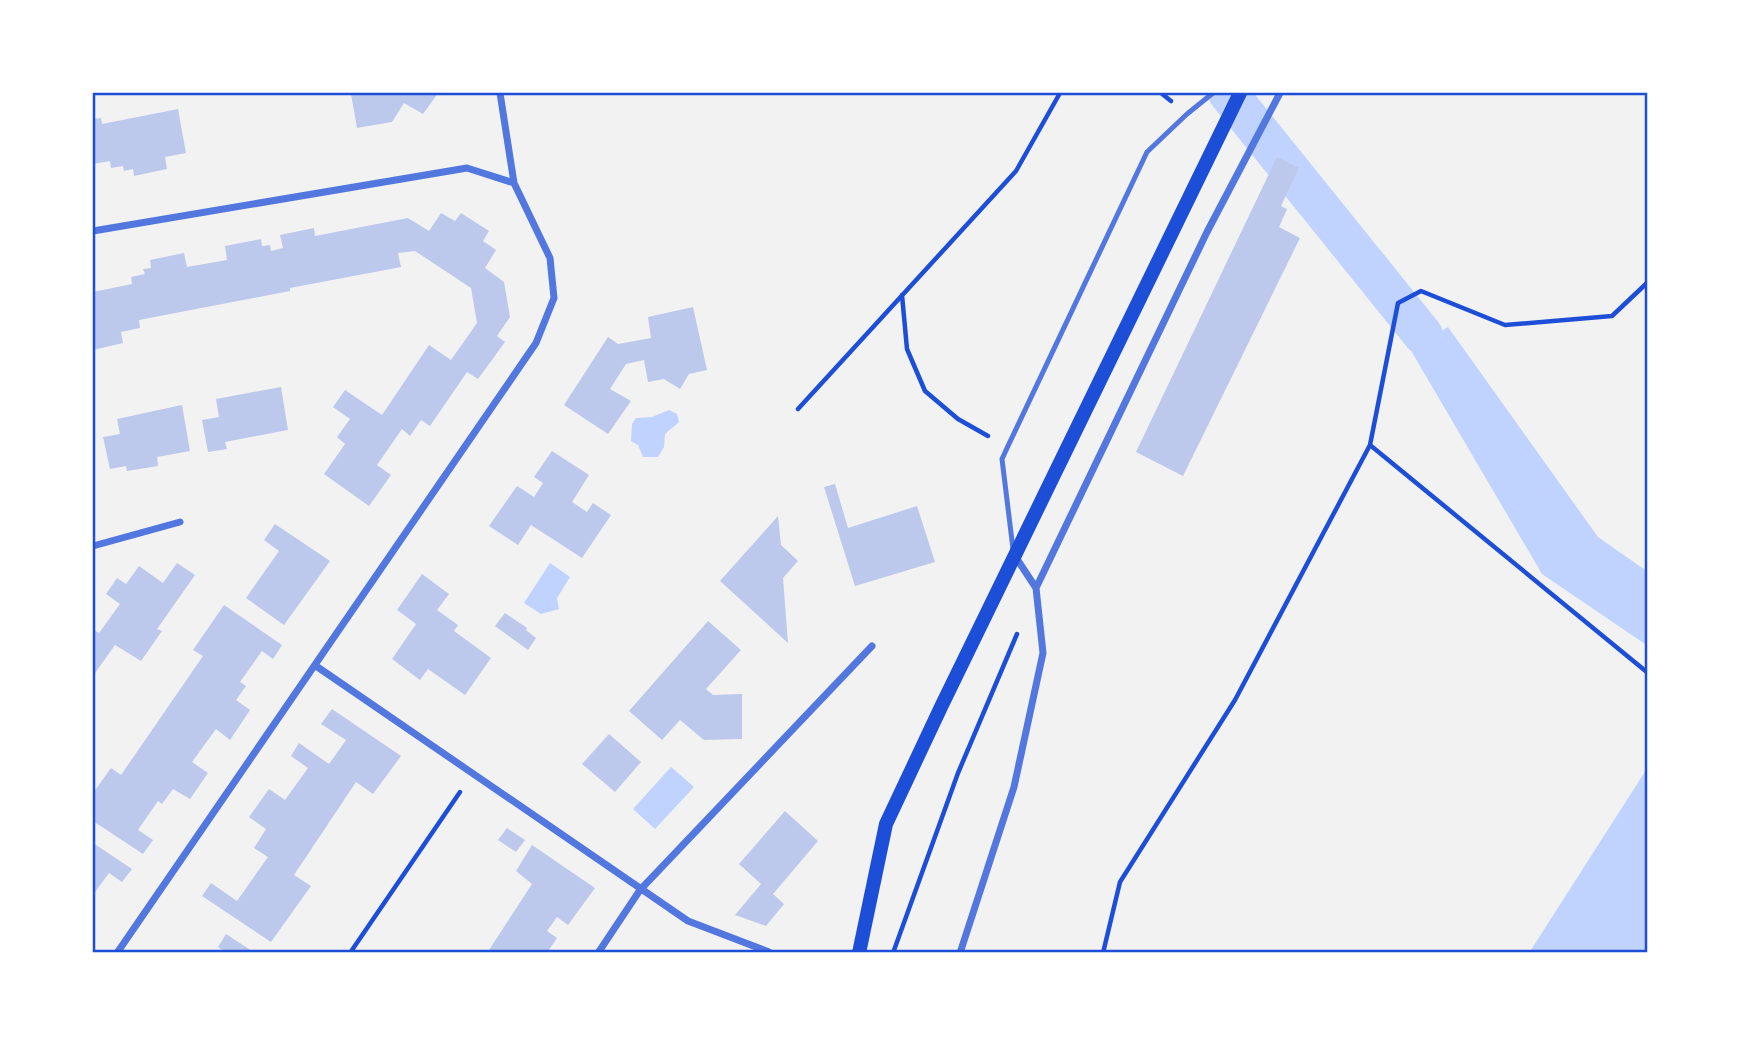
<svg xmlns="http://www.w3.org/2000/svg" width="1741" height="1046" font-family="Manrope,sans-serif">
  <rect width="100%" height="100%" fill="#f2f2f2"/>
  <!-- water -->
  <path fill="#bfd3fe" d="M 1448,327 L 1598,537 L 1648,572 L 1648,646 L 1542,574 L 1410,349 Z
    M 669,410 L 677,414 L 679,422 L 665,434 L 664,447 L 658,457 L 643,457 L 638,445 L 631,441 L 632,424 L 636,418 L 652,417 Z
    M 550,563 L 570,577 L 557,598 L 559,609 L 541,614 L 524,603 Z
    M 671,767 L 694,787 L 655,829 L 633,809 Z
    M 1648,767 L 1648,953 L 1529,953 Z"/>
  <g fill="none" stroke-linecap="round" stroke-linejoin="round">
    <!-- canal -->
    <path stroke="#bfd3fe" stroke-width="40" d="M 1228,93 L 1423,335"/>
  </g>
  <!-- building -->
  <path fill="#bdc9ec" d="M 362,93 L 438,93 L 423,114 L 404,103 L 392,122 L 357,128 L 351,94 Z
    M 178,109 L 186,153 L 165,157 L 167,169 L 134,176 L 133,169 L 124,171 L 123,166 L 111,168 L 110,161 L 93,164 L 93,119 L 101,118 L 102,124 Z
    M 1277,157 L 1299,168 L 1281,206 L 1287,209 L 1279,227 L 1300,238 L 1183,476 L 1136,452 Z
    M 441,213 L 455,221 L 461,213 L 489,231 L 483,241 L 496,250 L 485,268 L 504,282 L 510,317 L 497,336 L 505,342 L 478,379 L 467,372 L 430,426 L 421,420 L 410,436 L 402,429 L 377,465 L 391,475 L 369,506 L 324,474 L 345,444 L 337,437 L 350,419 L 333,407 L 345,390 L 382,415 L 429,345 L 451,360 L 477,323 L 471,288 L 415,251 L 398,253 L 401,267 L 290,288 L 290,291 L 139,320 L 140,328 L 121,332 L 123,343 L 93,350 L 93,292 L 132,284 L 131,277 L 145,274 L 143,269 L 151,268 L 150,260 L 184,253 L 187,267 L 227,260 L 225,246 L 261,239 L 262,246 L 270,245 L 271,251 L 283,248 L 280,235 L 314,228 L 315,236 L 408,218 L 429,231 Z
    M 693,307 L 707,370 L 689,374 L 680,389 L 664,379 L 648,382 L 644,360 L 626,364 L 610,389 L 631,401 L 608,434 L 564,405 L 608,337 L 618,344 L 651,338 L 648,317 Z
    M 281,387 L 288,430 L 225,442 L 227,449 L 208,452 L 202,420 L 219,417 L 216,399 Z
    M 182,405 L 190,451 L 157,457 L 158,466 L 127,471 L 126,466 L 110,469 L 103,437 L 120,434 L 117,419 Z
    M 552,451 L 589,475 L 572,502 L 587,512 L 593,503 L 611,515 L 582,558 L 531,525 L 518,545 L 489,526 L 517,486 L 534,497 L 543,483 L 534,477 Z
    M 835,484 L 848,528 L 917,506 L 935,562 L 855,586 L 824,487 Z
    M 778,516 L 781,545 L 798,561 L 783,578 L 788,643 L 720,581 Z
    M 275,524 L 330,561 L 284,625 L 246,598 L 279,551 L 264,540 Z
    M 177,563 L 195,575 L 157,629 L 162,631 L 141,661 L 115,645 L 93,676 L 93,629 L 99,633 L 120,604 L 106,594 L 117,578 L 126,584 L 139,566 L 163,583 Z
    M 422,574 L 449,594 L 437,610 L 458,625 L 454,631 L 491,658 L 465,695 L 428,669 L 420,680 L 392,659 L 416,624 L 397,610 Z
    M 224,605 L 282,645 L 273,659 L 262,651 L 240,682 L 246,686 L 236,700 L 250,710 L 230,740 L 216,729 L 192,762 L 208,773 L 190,799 L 173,789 L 162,804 L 158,801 L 142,824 L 138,830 L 153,840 L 143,854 L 93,821 L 93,793 L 111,768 L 121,775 L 203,656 L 193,650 Z
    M 505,613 L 527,628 L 526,630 L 536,638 L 528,650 L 495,626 Z
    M 708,621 L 741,650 L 706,689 L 713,695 L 742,694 L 742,739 L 704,740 L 680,720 L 662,740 L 629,711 Z
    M 332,709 L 401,756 L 373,794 L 356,782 L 294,875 L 311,886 L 271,942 L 202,896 L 211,883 L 237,901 L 268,857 L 254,848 L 266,829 L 249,817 L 269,789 L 285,800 L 308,768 L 291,756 L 299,743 L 329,764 L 346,740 L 321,724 Z
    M 609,734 L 641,762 L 615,792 L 582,764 Z
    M 785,811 L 818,841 L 773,894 L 784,904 L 766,926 L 735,915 L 761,884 L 739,864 Z
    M 507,828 L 525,840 L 516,852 L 498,840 Z
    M 93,843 L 132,869 L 122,882 L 109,873 L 93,895 Z
    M 532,845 L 595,888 L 568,925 L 557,917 L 547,931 L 557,938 L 547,953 L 487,953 L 532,884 L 516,871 Z
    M 226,934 L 255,953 L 227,953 L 218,947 Z"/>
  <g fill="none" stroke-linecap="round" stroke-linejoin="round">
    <!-- path -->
    <path stroke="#1d4ed8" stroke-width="4.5" d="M 1161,93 L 1171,101
      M 902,295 L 907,349 L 925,391 L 958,419 L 988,436
      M 798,409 L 1016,171 L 1060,93
      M 1370,445 L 1648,673
      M 350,953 L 460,792
      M 893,953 L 958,773 L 1017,634
      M 1103,953 L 1120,882 L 1235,700 L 1370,445 L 1398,303 L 1421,291 L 1505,325 L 1612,316 L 1648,282"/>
    <!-- service -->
    <path stroke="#5277de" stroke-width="5" d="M 1013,549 L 1002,459 L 1008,446 L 1147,152 L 1187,114 L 1213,93"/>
    <!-- minor -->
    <path stroke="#5277de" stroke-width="7" d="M 93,231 L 467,168 L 514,183
      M 93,546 L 180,522
      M 1036,588 L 1207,232 L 1280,93
      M 316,666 L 688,921 L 769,952
      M 117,953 L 536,343 L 554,298 L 550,258 L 514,183 L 500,93
      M 598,953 L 640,890 L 872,646
      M 960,953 L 1014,787 L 1043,653 L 1036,588 L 1015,556"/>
    <!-- secondary -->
    <path stroke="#1d4ed8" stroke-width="14" d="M 859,953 L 886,824 L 941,707 L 1240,93"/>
  </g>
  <!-- border -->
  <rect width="1741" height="1046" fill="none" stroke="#ffffff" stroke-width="189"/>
  <rect x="94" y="94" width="1552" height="857" fill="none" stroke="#1d4ed8" stroke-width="2.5"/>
</svg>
